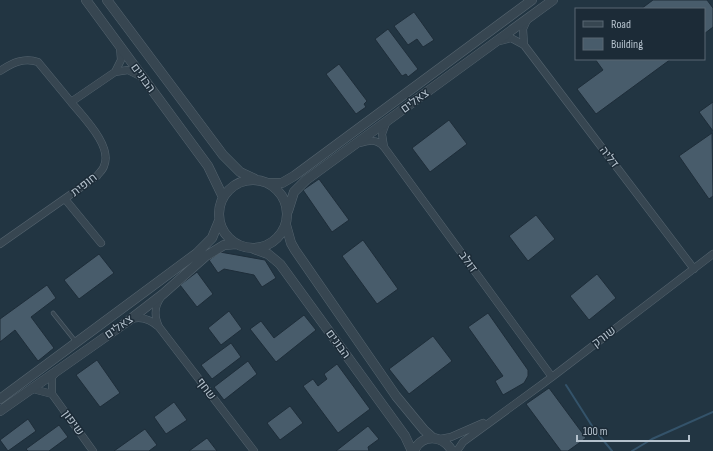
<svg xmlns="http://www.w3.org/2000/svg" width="713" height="451" font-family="'Sofia Sans Condensed',Heebo,sans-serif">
  <rect width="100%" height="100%" fill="#223542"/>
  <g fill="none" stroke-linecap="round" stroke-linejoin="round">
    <!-- stream -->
    <path stroke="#34536a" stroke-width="2" d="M 566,385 L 594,429 L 612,451
      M 632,451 L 652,439 L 713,412"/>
  </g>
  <!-- building -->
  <path fill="#485c6b" stroke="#1e2d39" d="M 653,0 L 707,0 L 713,8 L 713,27 L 704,34 L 704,9 L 641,9 Z
    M 414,12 L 434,40 L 423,47 L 417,39 L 408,45 L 394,26 Z
    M 388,29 L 418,69 L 408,77 L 406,74 L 402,76 L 375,39 Z
    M 595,59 L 671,59 L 596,114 L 577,89 L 603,70 Z
    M 339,64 L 367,101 L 364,104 L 366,107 L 356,114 L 326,74 Z
    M 713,102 L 713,131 L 699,112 Z
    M 449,120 L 467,144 L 430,172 L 412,148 Z
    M 712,133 L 713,196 L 709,199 L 679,156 Z
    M 319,179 L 349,220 L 332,232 L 303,190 Z
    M 536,215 L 555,239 L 528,261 L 509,236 Z
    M 363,240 L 398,289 L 377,304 L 342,256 Z
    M 220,252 L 265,260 L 276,278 L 262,287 L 254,275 L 224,269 L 218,273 L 209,260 Z
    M 99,254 L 114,273 L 79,299 L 64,280 Z
    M 197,272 L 213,294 L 197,307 L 180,285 Z
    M 597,274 L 616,298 L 589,320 L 570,296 Z
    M 47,285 L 56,298 L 31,317 L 54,348 L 38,361 L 15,330 L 0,342 L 0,319 Z
    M 229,311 L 242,329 L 221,345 L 208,328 Z
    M 488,313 L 528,370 L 528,376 L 524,383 L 503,395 L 495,381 L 503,376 L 468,327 Z
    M 304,315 L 316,330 L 276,362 L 250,329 L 261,321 L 274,338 Z
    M 433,336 L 452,361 L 409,394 L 389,369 Z
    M 231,343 L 241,357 L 212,379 L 201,365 Z
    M 97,360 L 120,393 L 100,407 L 76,375 Z
    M 248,361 L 257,374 L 224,400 L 214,387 Z
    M 337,364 L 370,409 L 338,433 L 303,386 L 313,379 L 318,386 L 327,379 L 324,374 Z
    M 549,388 L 586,438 L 568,451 L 561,451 L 526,404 Z
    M 174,402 L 187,420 L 166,434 L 154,417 Z
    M 290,406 L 303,423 L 280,440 L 267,423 Z
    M 28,419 L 36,431 L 8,451 L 0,440 Z
    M 59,425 L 68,437 L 49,451 L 28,451 L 26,449 Z
    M 368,426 L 379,439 L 368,447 L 369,451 L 336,451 Z
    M 145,429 L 157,445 L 149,451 L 114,451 Z
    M 207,438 L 217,451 L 189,451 Z"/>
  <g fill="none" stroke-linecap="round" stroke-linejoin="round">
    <!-- service casing -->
    <g stroke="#55646f" stroke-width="4.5">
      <path id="service" d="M 53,313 L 76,342"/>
    </g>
    <!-- minor casing -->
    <g stroke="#55646f" stroke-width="8">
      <path id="minor" d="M 500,41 L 511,38 L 524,45 L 694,269
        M 524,45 L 523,29 L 527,20
        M 0,71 C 12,63 24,57 38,62 L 71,102
        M 115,72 L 121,60 L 120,47
        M 360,143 C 370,140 377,139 384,147 L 552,377
        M 384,147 L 382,134 L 386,123
        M 65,199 L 101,243
        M 0,244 L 97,176 C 99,173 103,170 104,166 C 113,146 83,117 71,102 L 115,72 L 128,70 L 140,76
        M 132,319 C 142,316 151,320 159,327 L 254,451
        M 159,327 C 154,316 154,307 161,297
        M 30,391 L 33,389 L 52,394 L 93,451
        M 52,394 L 52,377 L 56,372
        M 440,439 L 451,437 L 483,423
        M 457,451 L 463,442 L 552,377 L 713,254"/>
    </g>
    <!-- tertiary casing -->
    <g stroke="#55646f" stroke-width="10">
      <path id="tertiary" d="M 86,0 L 208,166 L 223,197
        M 107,0 L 223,155 L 240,172 L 255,179
        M219 214a34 34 0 1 1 68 0a34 34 0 1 1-68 0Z
        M 268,183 L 282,183 L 294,176 L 532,0
        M 288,211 L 294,192 L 306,180 L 553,0
        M 286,225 L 291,243 L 295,250 L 396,396 L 424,430 L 433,438
        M 254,249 L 268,254 L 280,264 L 405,436 L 412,451
        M 0,399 L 197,253 L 212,238 L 219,221
        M 0,411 L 128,321 L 163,294 L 206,256 L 224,245 L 236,244
        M 414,451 C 422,433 443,435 452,451"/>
    </g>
    <!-- service -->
    <use href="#service" stroke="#374651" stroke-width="3.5"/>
    <!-- minor -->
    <use href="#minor" stroke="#374651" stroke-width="7"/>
    <!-- tertiary -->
    <use href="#tertiary" stroke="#374651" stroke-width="9"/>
  </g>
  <g text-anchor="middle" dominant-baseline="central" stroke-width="3" stroke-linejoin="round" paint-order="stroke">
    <!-- street labels -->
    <g font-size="12" fill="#b4c1cc" stroke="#1c2b37">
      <text transform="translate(143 78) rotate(54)">הבונים</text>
      <text transform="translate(415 101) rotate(-36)">צאלים</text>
      <text transform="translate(609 157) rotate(53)">דליה</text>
      <text transform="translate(84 185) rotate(-38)">חופית</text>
      <text transform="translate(468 262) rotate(54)">דולב</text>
      <text transform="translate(119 327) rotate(-35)">צאלים</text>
      <text transform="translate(604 337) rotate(-37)">שורק</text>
      <text transform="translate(338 344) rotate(54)">הבונים</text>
      <text transform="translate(206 389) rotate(53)">שחף</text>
      <text transform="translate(73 423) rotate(54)">שיפון</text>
    </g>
  </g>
  <!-- legend -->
  <rect x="575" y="8" width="130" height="52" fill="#1c2b37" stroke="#596773"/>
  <rect x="583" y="21" width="20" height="6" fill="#374651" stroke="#596773"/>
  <text x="611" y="28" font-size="12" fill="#b4c1cc">Road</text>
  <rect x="583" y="38" width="20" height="12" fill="#485c6b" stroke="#596773"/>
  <text x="611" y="48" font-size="12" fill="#b4c1cc">Building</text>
  <!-- scale -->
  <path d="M577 435v6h112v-6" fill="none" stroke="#b4c1cc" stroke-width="2"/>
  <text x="583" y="435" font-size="12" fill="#b4c1cc" stroke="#1c2b37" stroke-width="3" paint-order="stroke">100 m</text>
</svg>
